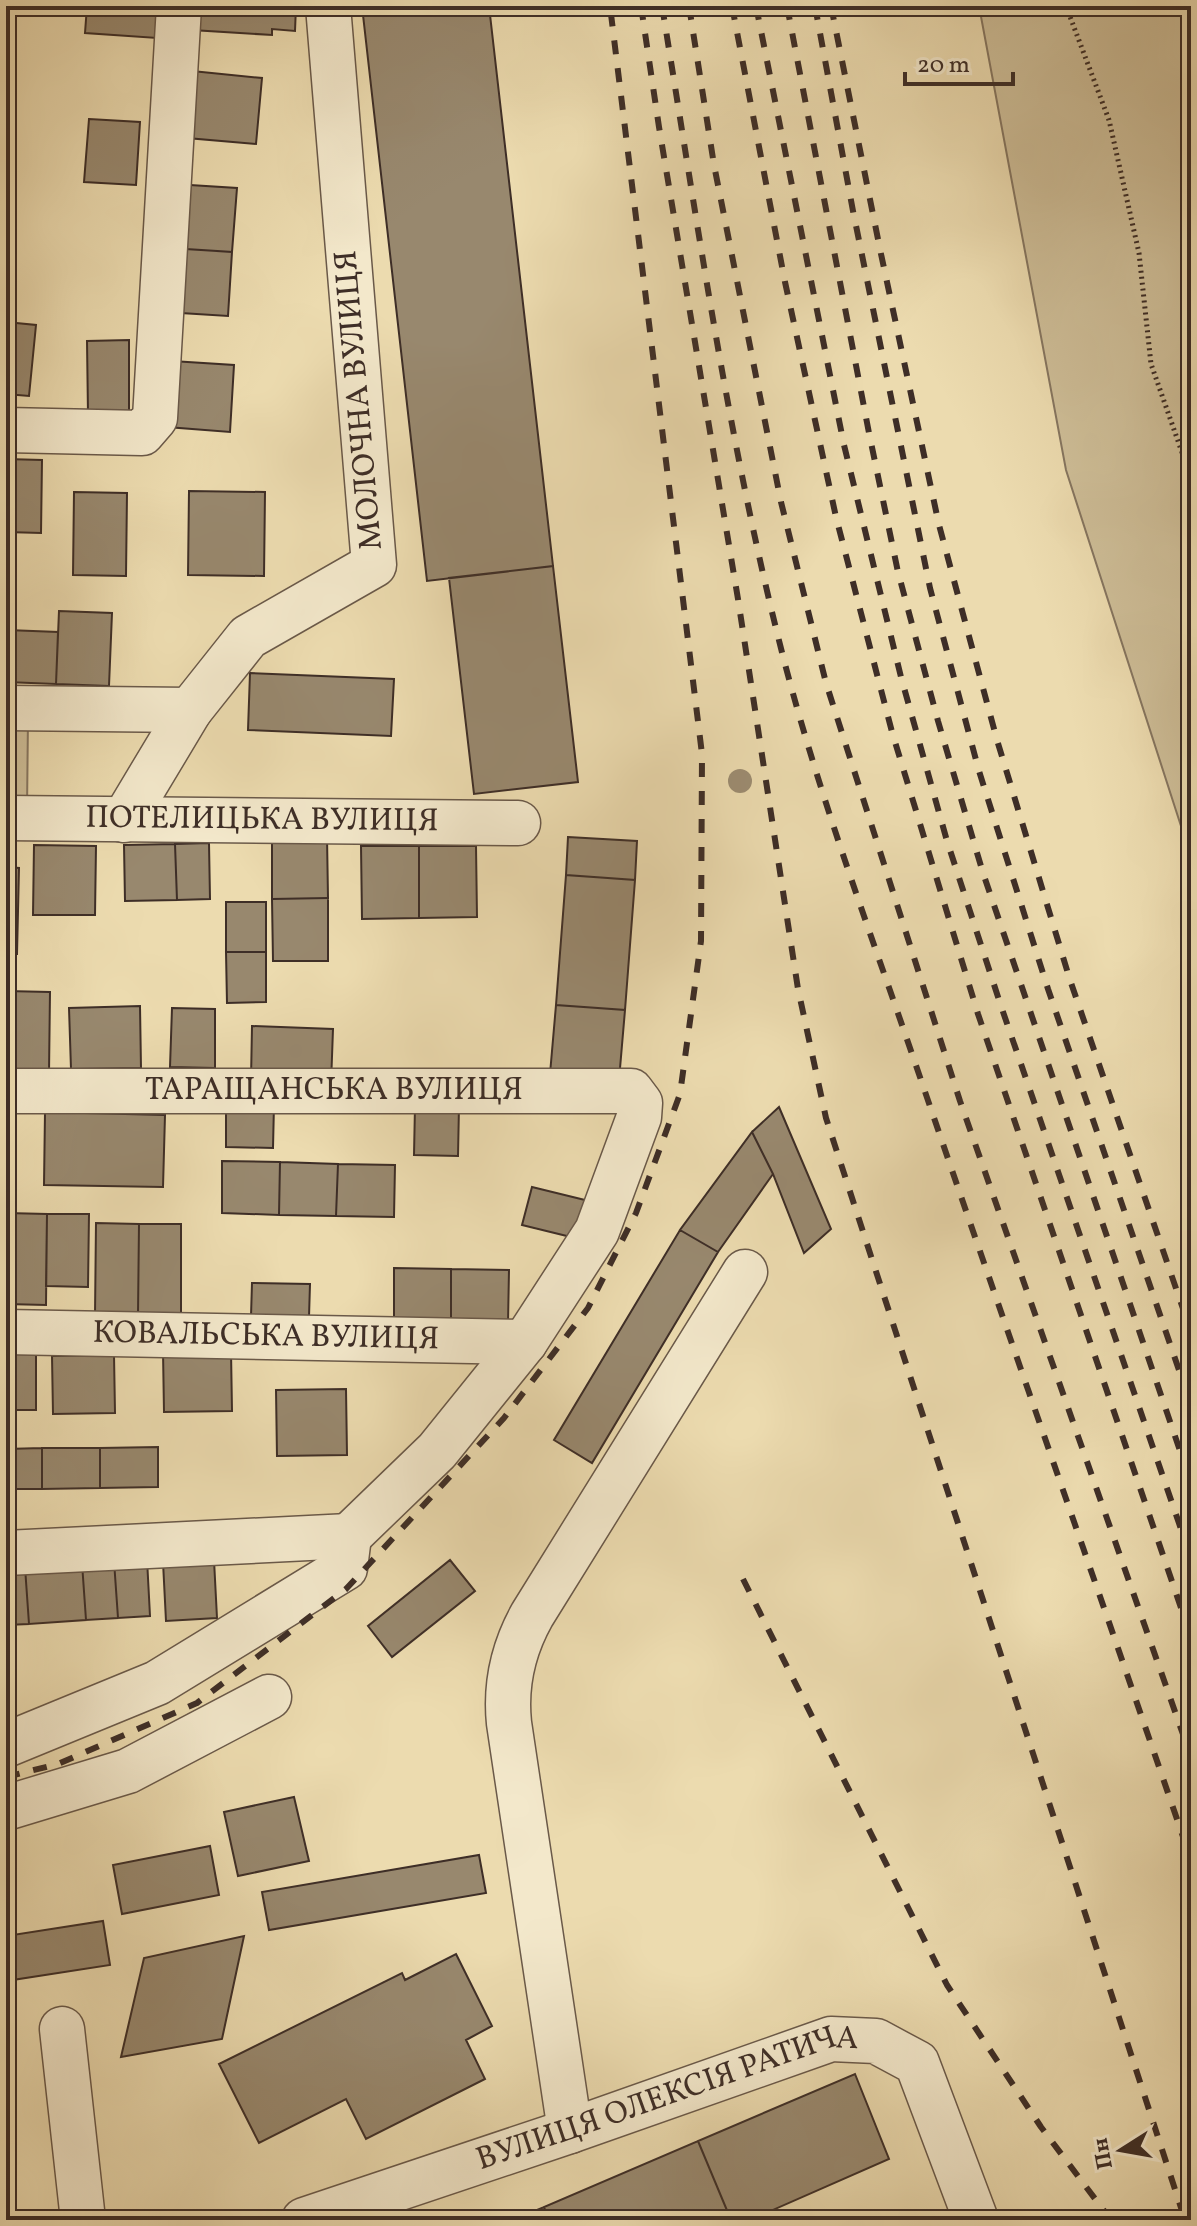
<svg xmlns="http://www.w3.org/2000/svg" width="1197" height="2226" font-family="Vollkorn,serif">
  <rect width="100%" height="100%" fill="#ecdbaf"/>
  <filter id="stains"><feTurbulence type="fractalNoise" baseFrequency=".0025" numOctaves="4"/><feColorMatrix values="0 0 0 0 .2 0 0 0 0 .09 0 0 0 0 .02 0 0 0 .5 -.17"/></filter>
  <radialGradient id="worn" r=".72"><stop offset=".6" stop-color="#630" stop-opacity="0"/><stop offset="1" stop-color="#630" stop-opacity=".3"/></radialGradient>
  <!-- green -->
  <path fill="#cebe98" stroke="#867660" stroke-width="2" d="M 979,6 L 1191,6 L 1191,857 L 1066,470 Z
    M 6,718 L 28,718 L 27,810 L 6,810 Z"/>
  <!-- building -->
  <path fill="#98886e" stroke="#3e2e27" stroke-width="2" d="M 87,6 L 159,6 L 157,38 L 85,33 Z
    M 194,6 L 296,6 L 295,31 L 272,29 L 272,35 L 192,30 Z
    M 362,6 L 489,6 L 553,566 L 427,581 Z
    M 192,71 L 262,78 L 256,144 L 187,138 Z
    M 89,119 L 140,122 L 136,185 L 84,182 Z
    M 174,184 L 237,188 L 232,252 L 170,248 Z
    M 170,248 L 232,252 L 228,316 L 165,312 Z
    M 6,322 L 36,325 L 29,396 L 6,394 Z
    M 129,340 L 129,414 L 88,414 L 87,341 Z
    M 172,361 L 234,365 L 230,432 L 167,427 Z
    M 6,459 L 42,460 L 41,533 L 6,532 Z
    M 189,491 L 265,492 L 264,576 L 188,575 Z
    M 74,492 L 127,493 L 126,576 L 73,575 Z
    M 553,566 L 578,782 L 474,794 L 449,578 Z
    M 59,611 L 112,613 L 109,686 L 56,684 Z
    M 7,630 L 58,632 L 56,684 L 6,682 Z
    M 250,673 L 394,679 L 391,736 L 248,730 Z
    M 327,836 L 328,898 L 272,899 L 272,837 Z
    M 568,837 L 637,841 L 635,880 L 566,875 Z
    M 209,843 L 210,899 L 177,900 L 175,844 Z
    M 175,844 L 177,900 L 125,901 L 124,845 Z
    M 34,845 L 96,846 L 95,915 L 33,915 Z
    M 361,846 L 419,846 L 419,918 L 362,919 Z
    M 419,846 L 476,846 L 477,917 L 419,918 Z
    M 6,867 L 19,868 L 17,954 L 6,954 Z
    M 566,875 L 635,880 L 625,1010 L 556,1005 Z
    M 328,898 L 328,961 L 273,961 L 272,899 Z
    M 226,902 L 266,902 L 266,952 L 226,952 Z
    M 226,952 L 266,952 L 266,1002 L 227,1003 Z
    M 6,991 L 50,992 L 49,1073 L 6,1072 Z
    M 556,1005 L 625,1010 L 619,1080 L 550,1074 Z
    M 140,1006 L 141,1068 L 71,1069 L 69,1008 Z
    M 172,1008 L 215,1009 L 215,1068 L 170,1067 Z
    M 252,1026 L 333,1029 L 331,1084 L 251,1080 Z
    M 226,1103 L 274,1104 L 273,1148 L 226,1147 Z
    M 415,1106 L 459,1106 L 458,1156 L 414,1155 Z
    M 779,1107 L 831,1229 L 804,1253 L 773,1174 L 752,1132 Z
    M 45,1112 L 165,1115 L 163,1187 L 44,1185 Z
    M 752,1132 L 773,1174 L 718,1252 L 680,1230 Z
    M 222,1161 L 280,1162 L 279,1215 L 222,1213 Z
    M 280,1162 L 338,1164 L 336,1216 L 279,1215 Z
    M 338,1164 L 395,1165 L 394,1217 L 336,1216 Z
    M 532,1187 L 585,1200 L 575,1238 L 522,1225 Z
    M 6,1213 L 47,1214 L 46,1305 L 6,1304 Z
    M 47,1214 L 89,1214 L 88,1287 L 46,1286 Z
    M 96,1223 L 139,1224 L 138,1315 L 95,1315 Z
    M 139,1224 L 181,1224 L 181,1316 L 138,1315 Z
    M 680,1230 L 718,1252 L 592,1463 L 554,1440 Z
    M 394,1268 L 451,1269 L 451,1323 L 394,1323 Z
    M 451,1269 L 509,1270 L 508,1324 L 451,1323 Z
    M 252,1283 L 310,1284 L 309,1317 L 251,1316 Z
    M 6,1349 L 36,1349 L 36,1410 L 6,1410 Z
    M 163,1351 L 231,1351 L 232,1411 L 164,1412 Z
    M 114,1355 L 115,1413 L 53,1414 L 52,1356 Z
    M 346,1389 L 347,1455 L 277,1456 L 276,1390 Z
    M 158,1447 L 158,1487 L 100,1488 L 100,1448 Z
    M 42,1448 L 100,1448 L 100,1488 L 42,1489 Z
    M 42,1448 L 42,1489 L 6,1489 L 6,1449 Z
    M 147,1559 L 150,1616 L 118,1618 L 114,1561 Z
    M 214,1560 L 217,1618 L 166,1621 L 163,1562 Z
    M 450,1560 L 475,1591 L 392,1657 L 368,1626 Z
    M 114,1561 L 118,1618 L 86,1620 L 82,1563 Z
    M 82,1563 L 86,1620 L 29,1624 L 25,1567 Z
    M 25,1567 L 29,1624 L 6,1625 L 6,1568 Z
    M 294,1797 L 309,1861 L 238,1876 L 224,1812 Z
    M 210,1846 L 219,1895 L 122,1914 L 113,1865 Z
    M 479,1855 L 486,1893 L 269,1930 L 262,1892 Z
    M 103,1921 L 110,1965 L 6,1981 L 6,1936 Z
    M 244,1936 L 222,2039 L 121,2057 L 144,1958 Z
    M 456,1954 L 492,2026 L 466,2040 L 485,2079 L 366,2139 L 346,2099 L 259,2143 L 219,2064 L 402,1973 L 405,1980 Z
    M 855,2074 L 889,2159 L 750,2220 L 731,2220 L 698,2141 Z
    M 698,2141 L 731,2220 L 549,2220 L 544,2207 Z
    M 544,2207 L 549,2220 L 513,2220 Z"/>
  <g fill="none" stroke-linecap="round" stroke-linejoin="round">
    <!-- minor casing -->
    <g stroke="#6a5949" stroke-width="47">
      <g id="minor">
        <path d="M 6,430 L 142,433 L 155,418 L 179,6"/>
        <path d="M 6,708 L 190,710 L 248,637 L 374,565 L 328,6"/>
        <path id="s1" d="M 6,818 L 518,823"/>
        <path d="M 124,820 L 190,710"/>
        <path id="s2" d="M 6,1091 L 631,1091 L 640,1103 L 639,1117 L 597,1231 L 525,1342 L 437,1451 L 349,1536"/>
        <path id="s3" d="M 6,1332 L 525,1342"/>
        <path d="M 6,1553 L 349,1536"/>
        <path d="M 6,1745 L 157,1683 L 345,1568 L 349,1536"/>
        <path d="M 6,1808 L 128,1771 L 269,1697"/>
        <path d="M 62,2029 L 83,2220"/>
        <path d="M 570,2131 L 509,1723 C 505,1684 513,1649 532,1615 L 745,1272"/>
        <path id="s4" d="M 304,2220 L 570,2131 L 831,2039 L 876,2041 L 917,2063 L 976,2220"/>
      </g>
    </g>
    <!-- path -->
    <path stroke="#3e2e27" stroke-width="5" stroke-dasharray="2 4" stroke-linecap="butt" d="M 1066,6 L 1109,120 L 1139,253 L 1151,364 L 1191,478"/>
    <!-- minor -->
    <use href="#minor" stroke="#f3e8cb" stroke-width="44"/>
    <!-- rail -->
    <path stroke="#3e2e27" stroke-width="6" stroke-dasharray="14 14" stroke-linecap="butt" d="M 641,6 L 659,127 L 738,599 L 798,989 L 826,1118 L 1185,2220
      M 662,6 C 698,226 729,448 785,664 C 822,805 874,942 921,1080 C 1010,1340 1102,1600 1191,1860
      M 689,6 L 714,165 L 781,502 L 826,683 L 960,1101 L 1191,1757
      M 732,6 L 785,282 L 836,517 L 892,732 L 978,1014 L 1191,1637
      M 756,6 L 844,445 L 901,677 L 947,841 L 1001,1006 L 1191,1558
      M 787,6 L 869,433 L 898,572 L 938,721 L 983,873 L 1191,1483
      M 815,6 L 853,211 L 930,588 L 979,771 L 1048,989 L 1191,1405
      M 831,6 L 881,254 L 939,525 L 997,740 L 1070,980 L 1191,1332
      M 743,1579 L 947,1985 L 1041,2127 L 1111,2220
      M 6,1777 L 58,1764 L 197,1703 L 346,1589 L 504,1418 L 588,1308 L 636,1213 L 680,1094 L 701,941 L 702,754 L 610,6"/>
  </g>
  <!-- trees -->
  <circle fill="#9c8c71" cx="740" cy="781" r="12"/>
  <g text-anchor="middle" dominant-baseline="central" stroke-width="6" stroke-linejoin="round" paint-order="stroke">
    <!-- street labels -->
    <g font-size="32" fill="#3e2e27" stroke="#f3e8cb">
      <text transform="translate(360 400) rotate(-95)">МОЛОЧНА ВУЛИЦЯ</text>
      <text stroke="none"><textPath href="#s1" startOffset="256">ПОТЕЛИЦЬКА ВУЛИЦЯ</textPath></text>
      <text stroke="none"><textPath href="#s2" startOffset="328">ТАРАЩАНСЬКА ВУЛИЦЯ</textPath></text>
      <text stroke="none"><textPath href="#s3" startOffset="260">КОВАЛЬСЬКА ВУЛИЦЯ</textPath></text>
      <text stroke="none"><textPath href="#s4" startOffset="384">ВУЛИЦЯ ОЛЕКСІЯ РАТИЧА</textPath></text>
    </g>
  </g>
  <!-- margin -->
  <rect width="1197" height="2226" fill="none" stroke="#ecdbaf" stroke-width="32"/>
  <rect x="8" y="8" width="1181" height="2210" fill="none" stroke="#3e2e27" stroke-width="4"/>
  <rect x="16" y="16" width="1165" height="2194" fill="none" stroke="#3e2e27" stroke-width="2"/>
  <!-- north arrow -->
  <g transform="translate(1121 2150) rotate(259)" stroke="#f3e8cb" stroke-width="6" paint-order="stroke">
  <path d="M0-6L14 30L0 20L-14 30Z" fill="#3e2e27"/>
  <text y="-12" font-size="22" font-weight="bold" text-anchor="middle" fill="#3e2e27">Пн</text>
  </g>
  <!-- scale -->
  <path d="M905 72v12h108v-12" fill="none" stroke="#3e2e27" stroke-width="4"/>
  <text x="917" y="72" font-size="24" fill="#3e2e27" stroke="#f3e8cb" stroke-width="6" paint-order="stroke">20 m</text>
  <rect width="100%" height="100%" filter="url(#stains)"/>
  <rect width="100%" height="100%" fill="url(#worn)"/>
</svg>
